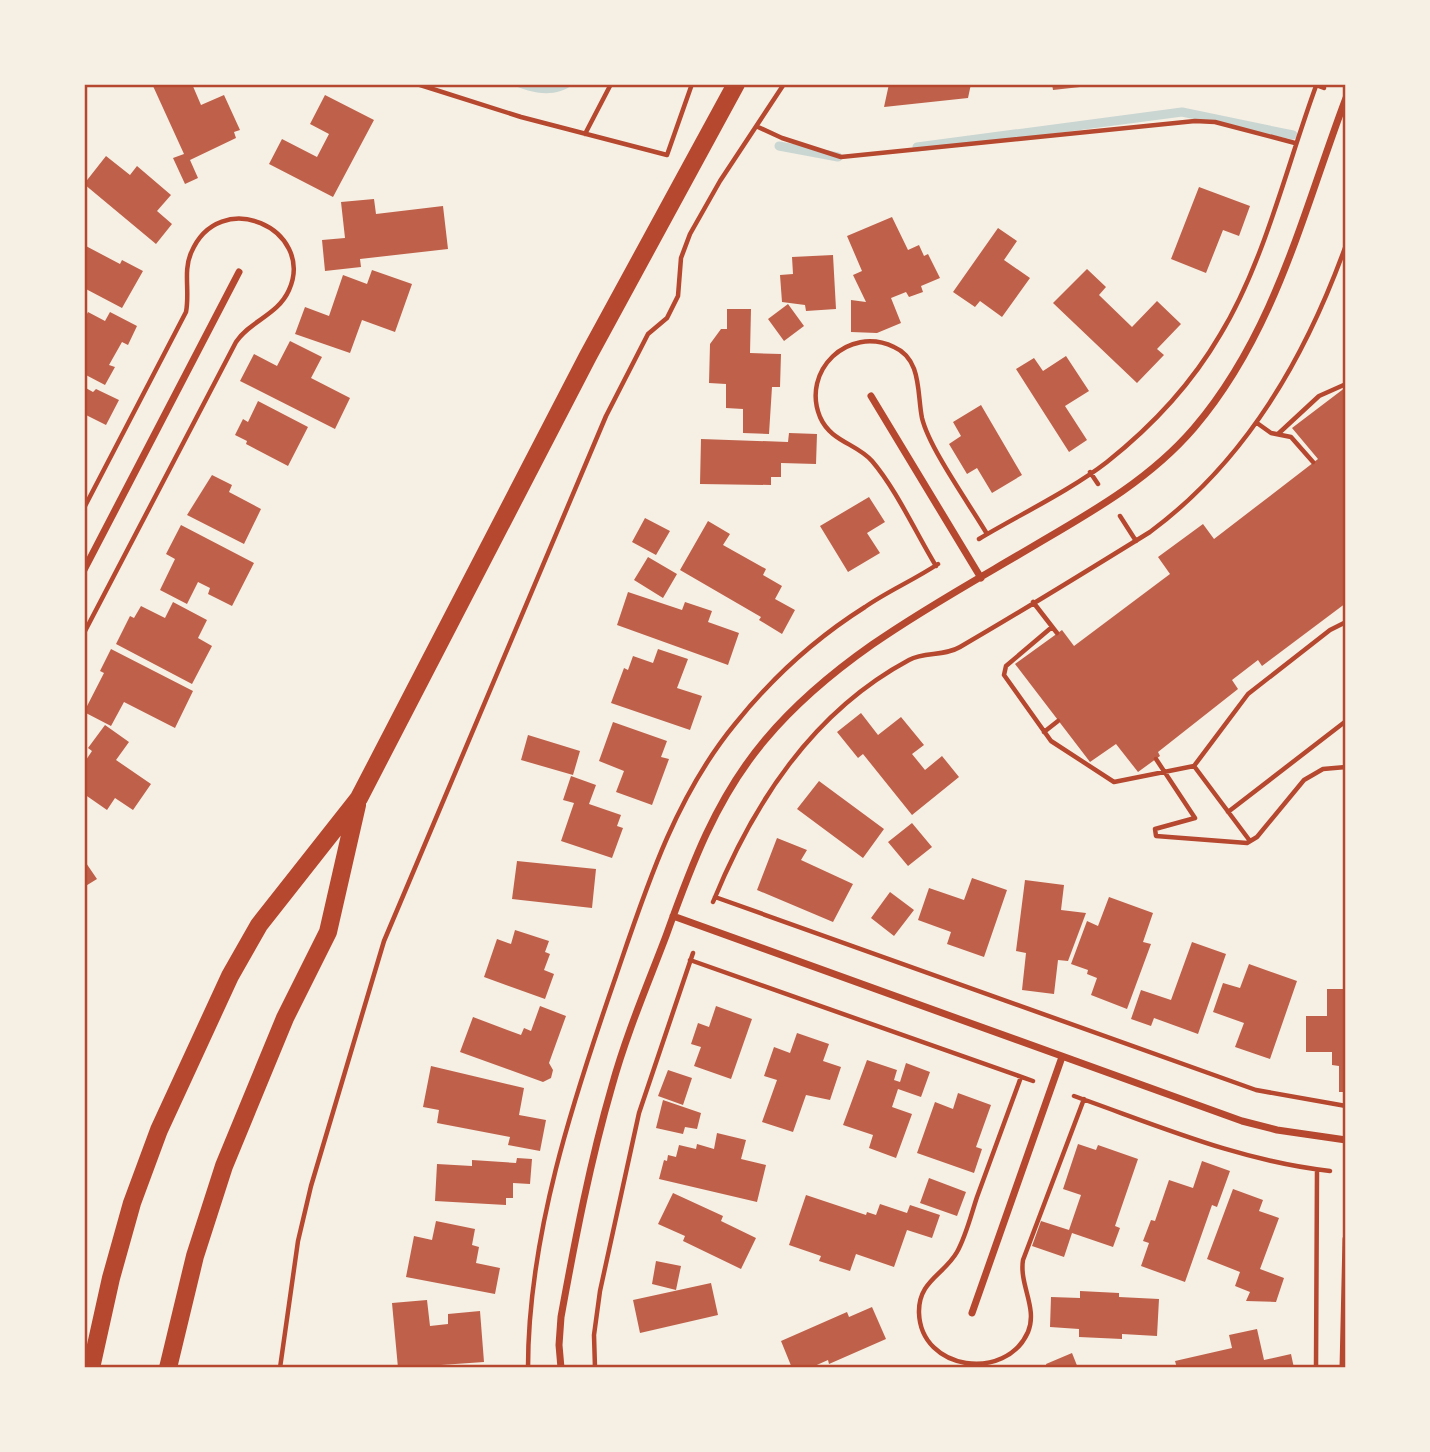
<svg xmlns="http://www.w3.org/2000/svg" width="1430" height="1452" font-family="'Archivo Narrow',sans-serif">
  <rect width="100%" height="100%" fill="#f6efe4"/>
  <!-- water -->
  <path fill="#c9d6d2" d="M 510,84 L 574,84 C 554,99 531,93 510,84 Z"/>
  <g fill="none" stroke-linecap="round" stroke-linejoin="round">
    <!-- stream -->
    <path stroke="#c9d6d2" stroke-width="9" d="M 779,146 L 838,157
      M 917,147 L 1182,112 L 1293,135"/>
  </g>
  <!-- building -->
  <path fill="#bf614a" d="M 156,84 L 192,84 L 201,105 L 224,95 L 240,130 L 234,132 L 236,138 L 190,160 L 198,178 L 185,184 L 173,158 L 184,154 L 153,86 Z
    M 889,84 L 971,84 L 968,98 L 884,107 Z
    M 1052,84 L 1089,84 L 1089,86 L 1053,90 Z
    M 325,95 L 374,120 L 333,197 L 269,164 L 282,139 L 317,157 L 329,134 L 310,124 Z
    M 106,156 L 130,175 L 137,166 L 171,195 L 157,211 L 172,224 L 156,244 L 84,184 Z
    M 1199,187 L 1250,206 L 1239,236 L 1223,230 L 1206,273 L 1171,259 Z
    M 374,199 L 376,214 L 443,206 L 448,249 L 360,259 L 361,267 L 325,271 L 322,240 L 345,238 L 341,202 Z
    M 892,217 L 908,250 L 919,245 L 924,256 L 928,254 L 940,278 L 921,286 L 923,292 L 909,297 L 906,292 L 891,298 L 901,323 L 877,333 L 851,332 L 851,300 L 866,302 L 853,275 L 862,271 L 847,236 Z
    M 998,228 L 1017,241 L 1004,260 L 1030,278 L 1002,317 L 980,301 L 975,307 L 953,292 Z
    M 84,245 L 120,264 L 122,260 L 143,271 L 122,308 L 84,288 Z
    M 833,255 L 836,309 L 806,311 L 805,305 L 782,302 L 780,275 L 793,274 L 792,257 Z
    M 1087,269 L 1106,287 L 1099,295 L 1132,327 L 1157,301 L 1181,324 L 1157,349 L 1164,355 L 1137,383 L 1053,303 Z
    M 372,270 L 412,284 L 395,332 L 362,320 L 350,353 L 295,334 L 305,307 L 329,316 L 343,275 L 367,284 Z
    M 788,304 L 804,326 L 784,341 L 768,319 Z
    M 727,309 L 751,309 L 750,353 L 781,354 L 780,387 L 772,387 L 769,434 L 743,433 L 743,409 L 726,408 L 726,384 L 709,383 L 710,344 L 721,329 L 727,329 Z
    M 88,312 L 105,321 L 110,312 L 137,326 L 128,345 L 122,342 L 109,365 L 115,367 L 105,385 L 84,374 L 84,320 Z
    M 290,341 L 322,357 L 311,378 L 350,398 L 335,429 L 240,381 L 254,354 L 277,366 Z
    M 1066,356 L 1089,391 L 1065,406 L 1087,440 L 1069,452 L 1016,369 L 1034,358 L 1043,371 Z
    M 84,387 L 93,392 L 96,389 L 119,400 L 106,425 L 84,414 Z
    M 1346,387 L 1346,603 L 1262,666 L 1258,660 L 1232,680 L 1238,689 L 1158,752 L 1160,756 L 1138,772 L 1116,744 L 1090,762 L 1015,664 L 1062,630 L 1074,646 L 1170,574 L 1158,557 L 1203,524 L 1214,539 L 1318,459 L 1292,428 Z
    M 258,401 L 308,427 L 288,466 L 246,444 L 247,441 L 235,435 L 243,419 L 248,422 Z
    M 981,405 L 1022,475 L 992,493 L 977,468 L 967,474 L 949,444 L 961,436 L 953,422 Z
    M 789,433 L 817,434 L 816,464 L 781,463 L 781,477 L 771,477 L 771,485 L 700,484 L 701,439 L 788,442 Z
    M 212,475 L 232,485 L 229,492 L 261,509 L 244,544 L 187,515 Z
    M 869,497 L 885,522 L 867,533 L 880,553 L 848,572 L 820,526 Z
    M 645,518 L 670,531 L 656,555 L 632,542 Z
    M 708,521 L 730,534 L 723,545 L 766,569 L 763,575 L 782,586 L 775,599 L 795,610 L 782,634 L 759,620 L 761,617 L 680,570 Z
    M 181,525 L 254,563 L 232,606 L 208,594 L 210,588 L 198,582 L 187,604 L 160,590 L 175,559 L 166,554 Z
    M 648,557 L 677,574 L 663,598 L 634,580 Z
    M 628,592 L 682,610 L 685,602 L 712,611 L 708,622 L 739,633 L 728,665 L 617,625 Z
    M 173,602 L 207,620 L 198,638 L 212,646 L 192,684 L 116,644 L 130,616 L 134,618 L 141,606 L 165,618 Z
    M 111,649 L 193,691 L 175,728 L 124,702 L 111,726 L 84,712 L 104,673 L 100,671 Z
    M 658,649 L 688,659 L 677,688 L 702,696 L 690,730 L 611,703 L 624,668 L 628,670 L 633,656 L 653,663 Z
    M 861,713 L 878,735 L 901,717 L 924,745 L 912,754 L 925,770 L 942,756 L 959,777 L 912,815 L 863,754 L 858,758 L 837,732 Z
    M 613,722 L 667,741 L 661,757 L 669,759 L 652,805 L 616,792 L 624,771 L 599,761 Z
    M 105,725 L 129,742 L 116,760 L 151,784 L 133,810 L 115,798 L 107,810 L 84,794 L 84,763 L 92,751 L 88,748 Z
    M 528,735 L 580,751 L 573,775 L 521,760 Z
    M 571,776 L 596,785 L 589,804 L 621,815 L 617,826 L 623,828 L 612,858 L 561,841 L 574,803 L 563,800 Z
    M 819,781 L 884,829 L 863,858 L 797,809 Z
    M 912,823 L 932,847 L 908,866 L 888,842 Z
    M 777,838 L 807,850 L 801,860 L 853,884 L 833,922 L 757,890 Z
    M 84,860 L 97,879 L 84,887 Z
    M 517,861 L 596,869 L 592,908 L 512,899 Z
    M 972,878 L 1007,890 L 984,957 L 947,944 L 951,932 L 918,920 L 929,888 L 964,900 Z
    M 1025,880 L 1064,885 L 1061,910 L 1086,913 L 1068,961 L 1058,960 L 1054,994 L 1022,990 L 1026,953 L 1016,951 Z
    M 890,892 L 914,910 L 894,936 L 871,918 Z
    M 1109,897 L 1153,913 L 1143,942 L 1151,944 L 1127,1009 L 1091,995 L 1097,978 L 1087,974 L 1088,970 L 1071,964 L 1087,921 L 1098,926 Z
    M 515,930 L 549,941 L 545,952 L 550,954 L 544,970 L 554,974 L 545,999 L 484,977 L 497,939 L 511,944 Z
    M 1192,942 L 1226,954 L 1198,1034 L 1154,1018 L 1151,1026 L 1131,1019 L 1141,990 L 1171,1000 Z
    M 1249,964 L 1297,981 L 1270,1059 L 1235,1047 L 1244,1023 L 1213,1012 L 1223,983 L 1240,988 Z
    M 1327,989 L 1346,989 L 1346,1092 L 1339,1092 L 1339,1066 L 1332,1065 L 1332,1052 L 1306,1052 L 1306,1016 L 1327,1016 Z
    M 540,1006 L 566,1016 L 549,1063 L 553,1070 L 551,1078 L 543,1082 L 460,1052 L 473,1017 L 521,1035 L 524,1028 L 531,1031 Z
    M 716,1006 L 752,1019 L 731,1079 L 694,1066 L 701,1047 L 691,1044 L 698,1023 L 709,1027 Z
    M 797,1033 L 829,1044 L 823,1061 L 841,1067 L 830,1100 L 806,1095 L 793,1132 L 762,1122 L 777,1080 L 764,1076 L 774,1047 L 790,1053 Z
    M 867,1060 L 897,1070 L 894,1080 L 900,1082 L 906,1063 L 930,1072 L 921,1097 L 898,1089 L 892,1107 L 912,1114 L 896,1158 L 869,1148 L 873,1135 L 843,1125 Z
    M 431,1066 L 524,1088 L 519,1115 L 546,1120 L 540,1151 L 508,1145 L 510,1137 L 437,1123 L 439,1110 L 423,1107 Z
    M 668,1070 L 692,1078 L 683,1105 L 658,1096 Z
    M 958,1093 L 991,1105 L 976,1147 L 982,1149 L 974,1173 L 917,1153 L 935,1102 L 953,1109 Z
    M 663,1100 L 701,1113 L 697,1129 L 685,1127 L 683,1134 L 656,1128 Z
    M 717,1133 L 746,1140 L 741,1159 L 766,1165 L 757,1202 L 659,1179 L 664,1160 L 667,1161 L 668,1155 L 676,1157 L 679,1145 L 696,1149 L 697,1144 L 714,1149 Z
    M 1078,1144 L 1096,1150 L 1098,1145 L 1138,1159 L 1115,1226 L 1120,1228 L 1113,1247 L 1072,1233 L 1064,1257 L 1032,1246 L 1041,1221 L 1069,1230 L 1081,1195 L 1063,1189 Z
    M 517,1158 L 532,1159 L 530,1184 L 513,1183 L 513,1198 L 506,1198 L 506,1205 L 435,1201 L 437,1164 L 472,1166 L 472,1160 L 516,1163 Z
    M 1202,1161 L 1230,1171 L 1217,1207 L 1212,1205 L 1185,1282 L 1141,1266 L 1149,1243 L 1143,1241 L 1151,1220 L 1155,1221 L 1169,1180 L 1193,1188 Z
    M 929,1178 L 966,1192 L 957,1216 L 920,1203 Z
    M 1233,1189 L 1263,1200 L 1259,1211 L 1279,1218 L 1260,1269 L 1284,1278 L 1276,1302 L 1246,1301 L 1250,1292 L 1235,1286 L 1240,1272 L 1207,1259 Z
    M 673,1193 L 723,1216 L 721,1221 L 756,1238 L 741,1269 L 683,1241 L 685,1236 L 658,1224 Z
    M 806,1195 L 866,1215 L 867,1212 L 876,1215 L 880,1204 L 907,1213 L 910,1205 L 940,1215 L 932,1238 L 907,1230 L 894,1267 L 856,1254 L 850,1271 L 819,1261 L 821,1256 L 789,1245 Z
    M 436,1221 L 475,1229 L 472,1245 L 479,1247 L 476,1263 L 500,1268 L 495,1294 L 406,1277 L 414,1236 L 432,1240 Z
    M 656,1261 L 681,1266 L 676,1290 L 652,1284 Z
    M 711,1283 L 718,1315 L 640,1333 L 633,1300 Z
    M 1080,1291 L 1119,1293 L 1119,1297 L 1159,1299 L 1157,1336 L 1122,1334 L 1122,1339 L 1079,1337 L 1079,1329 L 1050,1327 L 1051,1297 L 1080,1298 Z
    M 427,1300 L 430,1326 L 448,1324 L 448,1314 L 480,1311 L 484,1362 L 398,1368 L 392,1303 Z
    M 872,1307 L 886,1339 L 829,1364 L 828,1360 L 810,1368 L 792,1368 L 781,1341 L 847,1312 L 849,1317 Z
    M 1257,1329 L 1264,1360 L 1291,1354 L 1294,1368 L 1177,1368 L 1175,1361 L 1232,1348 L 1229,1335 Z
    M 1072,1353 L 1078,1368 L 1047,1368 L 1046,1364 Z"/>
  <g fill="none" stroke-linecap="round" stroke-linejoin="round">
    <!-- path -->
    <path stroke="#b5482f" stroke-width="4.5" d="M 417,84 L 521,117 L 667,155 L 692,84
      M 1313,84 L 1324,88
      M 758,127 L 782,138 L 841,157 L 1195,121 L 1215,122 L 1295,143
      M 585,134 L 611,84
      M 1257,423 L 1271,433 L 1291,437 L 1313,462
      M 1278,434 L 1319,396 L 1346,384
      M 1090,472 L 1098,484
      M 84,508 L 186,312 C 190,292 183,271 191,253 C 219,185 316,229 289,290 C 278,315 250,321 236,342 L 84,633
      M 1120,516 L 1136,541
      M 979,539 C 1019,515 1071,490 1107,462 C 1151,427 1192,383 1220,335 C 1264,263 1287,165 1316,86
      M 936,566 C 916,533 896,489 872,461 C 856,443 831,442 820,417 C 801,371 848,325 894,347 C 922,359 917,394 922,418 C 929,448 970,505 987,534
      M 1033,602 L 1057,633
      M 1052,627 L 1006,666 L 1004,675 L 1051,741 L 1114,782 L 1194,766 L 1248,694 L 1330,630 L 1346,622
      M 1044,732 L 1058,721
      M 1156,759 L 1195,818 L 1155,829 L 1156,836 L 1247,843 L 1257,837 L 1304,780 L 1323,769 L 1346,767
      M 1194,766 L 1250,841
      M 1228,812 L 1346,721
      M 715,897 L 1256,1090 L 1346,1106
      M 713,902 C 753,804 812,712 909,660 C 925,651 943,657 960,647 C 1024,610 1087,571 1150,532 C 1247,460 1306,356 1346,245
      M 690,960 L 1033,1081
      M 1021,1077 C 1006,1117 992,1157 977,1197 C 971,1215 966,1236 957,1252 C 944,1275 918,1281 919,1313 C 921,1371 1006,1382 1028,1332 C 1038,1308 1019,1285 1023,1260 L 1084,1099
      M 1074,1096 C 1159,1126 1240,1161 1330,1171
      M 280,1368 L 298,1241 L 311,1186 L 384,941 L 606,416 L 648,334 L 667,318 L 678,296 L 681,258 L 690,234 L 720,181 L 784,84
      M 528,1368 C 528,1236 573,1100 616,976 C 646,888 675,797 735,724 C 771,679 816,638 865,607 C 888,591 914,580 938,564
      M 595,1368 L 594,1335 L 600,1291 L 639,1113 L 693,953
      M 1316,1368 L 1317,1170"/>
    <!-- minor -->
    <path stroke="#b5482f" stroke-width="7" d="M 871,396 L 981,578
      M 84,570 L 239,272
      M 673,916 L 1242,1121 L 1277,1130 L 1346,1140
      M 972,1313 L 1062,1057
      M 561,1368 L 559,1345 L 561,1317 C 575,1240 590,1162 612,1086 C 626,1035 647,986 666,936 C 691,866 716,798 765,740 C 839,652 945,599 1042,541 C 1097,509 1152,477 1194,428 C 1275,333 1303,212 1346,98
      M 1343,1368 L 1346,1239"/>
    <!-- primary -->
    <path stroke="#b5482f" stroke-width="18" d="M 91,1368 L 111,1278 L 132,1203 L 159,1130 L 230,976 L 259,925 L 359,798 L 588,356 L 736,84
      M 168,1368 L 195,1256 L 224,1166 L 285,1018 L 328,932 L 357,805"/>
  </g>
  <!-- border -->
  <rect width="1430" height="1452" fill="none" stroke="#f6efe4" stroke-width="172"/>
  <rect x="86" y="86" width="1258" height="1280" fill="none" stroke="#b5482f" stroke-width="2.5"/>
</svg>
